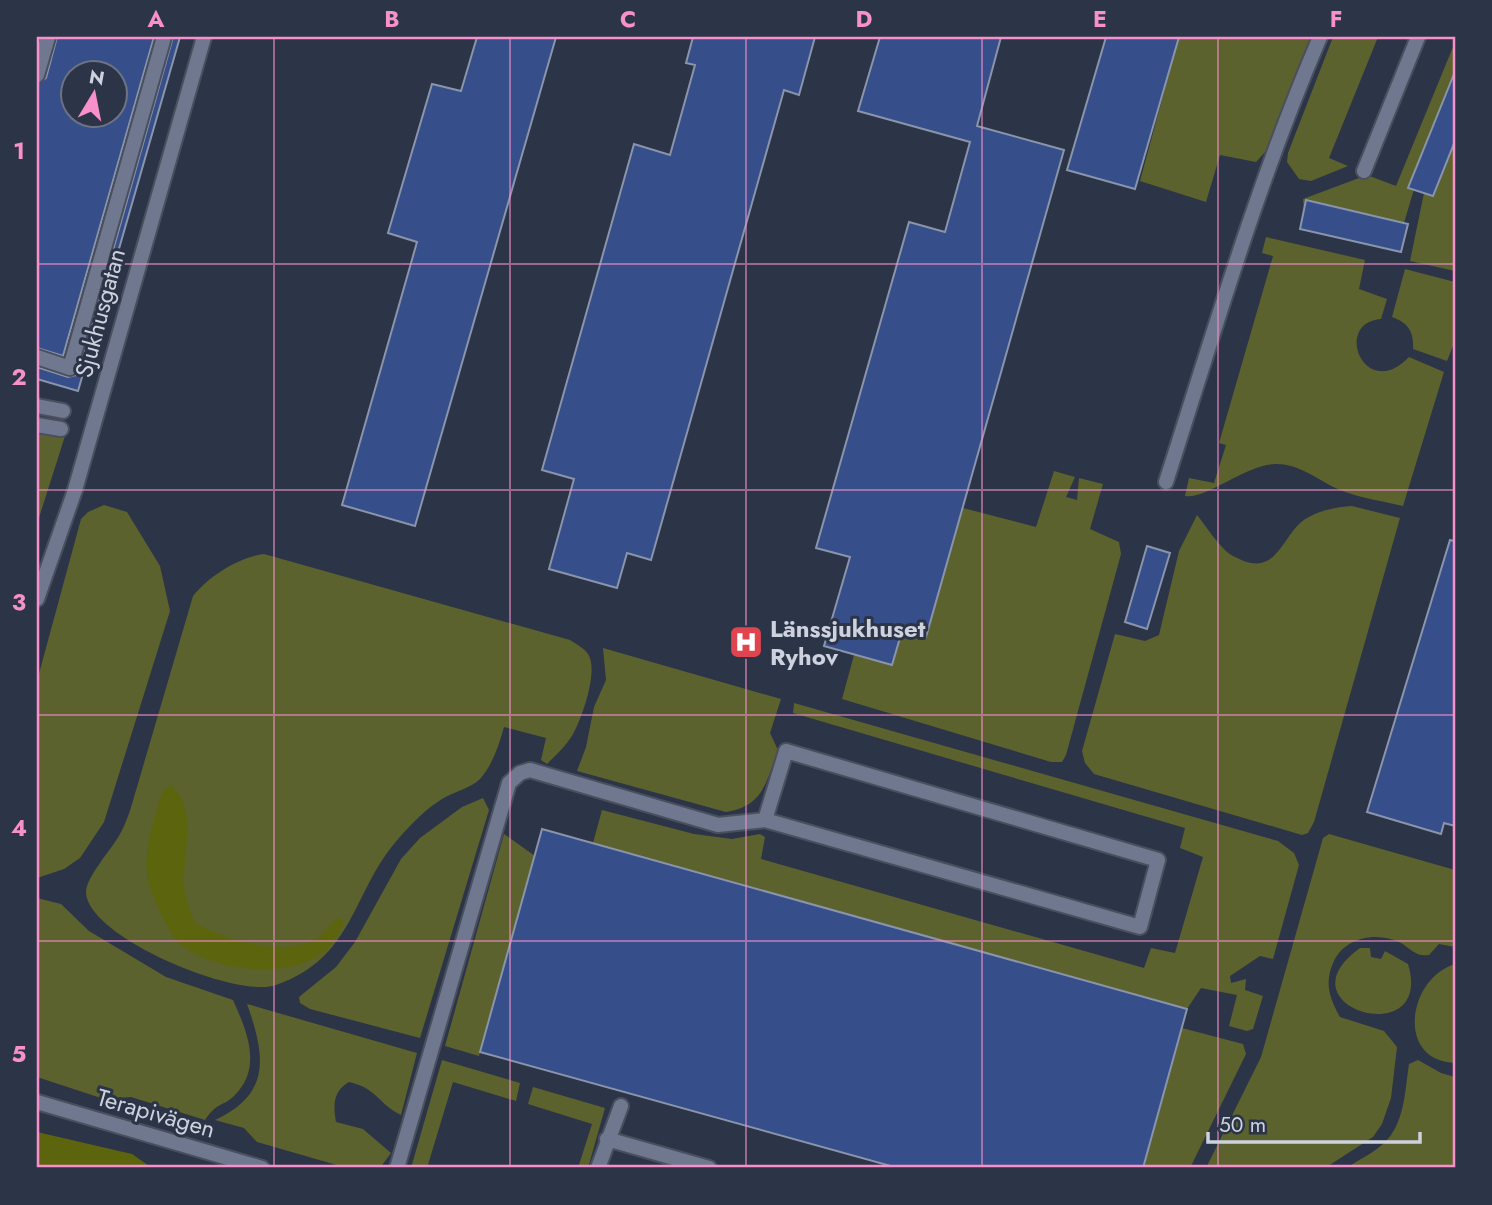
<svg xmlns="http://www.w3.org/2000/svg" width="1492" height="1205" font-family="Jost,sans-serif">
  <rect width="100%" height="100%" fill="#2c3447"/>
  <!-- green -->
  <path fill="#5c622d" d="M 1179,37 L 1312,37 L 1266,151 L 1256,162 L 1220,155 L 1206,202 L 1140,181 Z
    M 1333,37 L 1378,37 L 1329,158 L 1348,166 L 1311,181 L 1299,179 L 1287,162 L 1288,153 Z
    M 1455,42 L 1455,74 L 1409,186 L 1414,189 L 1404,223 L 1307,200 L 1304,210 L 1303,199 L 1367,175 L 1396,186 Z
    M 1455,141 L 1455,271 L 1410,261 L 1424,193 L 1433,196 Z
    M 1266,237 L 1365,260 L 1359,289 L 1387,299 L 1381,319 C 1332,323 1365,403 1409,357 L 1444,372 L 1403,506 C 1382,501 1360,498 1340,490 C 1319,481 1299,463 1275,464 C 1245,465 1205,500 1185,496 L 1189,478 L 1214,483 L 1226,445 L 1219,443 L 1273,256 L 1262,253 Z
    M 1405,269 L 1455,282 L 1455,341 L 1447,361 L 1413,349 C 1414,331 1408,323 1392,317 Z
    M 37,433 L 65,436 L 37,524 Z
    M 1054,471 L 1075,477 L 1066,497 L 1077,500 L 1079,478 L 1103,484 L 1090,529 L 1119,542 L 1121,554 L 1066,755 L 1062,762 L 1051,762 L 842,699 L 854,655 L 892,665 L 902,631 L 926,637 L 963,508 L 1036,527 Z
    M 104,505 L 127,512 L 160,566 L 170,611 L 104,822 L 80,858 L 64,869 L 37,878 L 37,681 L 81,519 L 88,512 Z
    M 1352,506 L 1400,518 L 1314,822 L 1308,833 L 1302,835 L 1094,774 L 1085,763 L 1082,751 L 1115,634 L 1145,641 L 1159,635 L 1179,551 L 1197,515 C 1207,527 1220,549 1233,556 C 1272,577 1277,549 1297,526 C 1310,512 1334,507 1352,506 Z
    M 264,554 L 570,640 C 576,644 584,648 588,654 C 599,670 582,718 573,734 C 567,745 556,755 547,764 L 541,760 L 546,738 L 504,727 C 499,745 493,764 480,779 C 471,788 453,792 442,799 C 426,809 411,824 399,838 C 352,890 355,958 276,985 C 237,999 89,938 86,893 C 85,878 112,849 120,834 C 125,825 129,814 132,804 L 193,596 C 209,576 239,557 264,554 Z
    M 603,648 L 781,699 L 770,733 L 778,750 C 766,782 764,806 726,812 L 577,771 L 586,747 L 594,707 L 606,680 Z
    M 794,703 L 1278,841 L 1294,853 L 1299,865 L 1273,959 L 1260,956 L 1230,976 L 1231,983 L 1246,979 L 1245,990 L 1263,996 L 1253,1029 L 1247,1031 L 1229,1026 L 1237,995 L 1201,988 L 1187,1009 L 593,843 L 602,810 L 694,834 L 732,839 L 760,834 L 765,837 L 761,859 L 1144,968 L 1151,948 L 1175,953 L 1203,857 L 1180,848 L 1185,828 L 793,713 Z
    M 483,798 L 489,810 L 420,1038 L 310,1009 L 300,1003 L 299,997 L 336,967 L 355,942 L 401,859 L 420,838 L 462,807 Z
    M 504,834 L 535,856 L 479,1056 L 445,1046 Z
    M 1329,834 L 1455,870 L 1455,947 L 1439,944 L 1429,955 C 1416,957 1411,949 1401,943 C 1378,931 1345,937 1334,961 C 1324,982 1329,997 1340,1017 L 1384,1031 L 1397,1047 L 1391,1098 L 1382,1124 L 1373,1137 L 1325,1168 L 1206,1168 L 1261,1057 L 1323,838 Z
    M 37,898 L 61,904 L 89,931 L 166,977 L 233,1000 C 247,1031 263,1068 234,1096 C 221,1108 218,1101 205,1120 L 131,1097 L 104,1099 L 37,1077 Z
    M 1360,948 L 1370,948 L 1371,957 L 1381,959 L 1385,951 L 1408,964 C 1435,1053 1276,1008 1360,948 Z
    M 1455,964 L 1455,1063 C 1395,1061 1408,978 1455,964 Z
    M 247,1004 L 417,1053 L 401,1115 C 377,1103 377,1088 349,1082 C 333,1091 333,1105 336,1122 L 363,1129 L 391,1153 L 380,1168 L 347,1168 L 257,1142 L 244,1128 L 215,1120 C 272,1094 265,1055 247,1004 Z
    M 1182,1028 L 1243,1044 L 1246,1054 L 1190,1168 L 1143,1168 Z
    M 442,1060 L 520,1083 L 516,1101 L 453,1082 L 427,1168 L 411,1168 Z
    M 1418,1060 L 1441,1073 L 1455,1077 L 1455,1168 L 1347,1168 C 1359,1159 1374,1153 1384,1143 C 1405,1124 1405,1089 1409,1064 Z
    M 533,1087 L 605,1108 L 588,1168 L 578,1168 L 592,1124 L 528,1104 Z"/>
  <!-- forest -->
  <path fill="#5d640e" d="M 171,785 C 199,809 182,854 184,886 C 185,898 191,912 195,923 C 224,939 284,958 316,939 C 325,934 329,923 339,917 L 344,924 C 340,931 336,940 330,946 C 297,982 216,972 181,945 C 168,934 148,890 147,873 C 144,846 155,815 163,790 Z
    M 37,1132 L 132,1154 L 152,1168 L 37,1168 Z"/>
  <!-- building -->
  <path fill="#364e89" stroke="#8a94aa" stroke-width="2" fill-rule="evenodd" d="M 57,37 L 154,37 L 63,356 L 37,348 L 37,84 L 46,78 ZM 74,74 L 116,74 L 116,116 L 74,116 Z
    M 173,37 L 180,37 L 78,391 L 37,379 L 37,367 L 68,377 L 76,375 L 79,371 Z
    M 477,37 L 556,37 L 415,526 L 342,505 L 417,242 L 388,233 L 432,84 L 461,91 Z
    M 693,37 L 815,37 L 799,95 L 784,90 L 651,560 L 627,553 L 617,588 L 549,569 L 574,479 L 542,470 L 634,144 L 670,155 L 695,65 L 686,63 Z
    M 880,37 L 1001,37 L 977,126 L 1064,150 L 926,637 L 902,631 L 892,665 L 824,646 L 850,557 L 816,548 L 909,222 L 945,232 L 970,142 L 858,111 Z
    M 1106,37 L 1179,37 L 1135,189 L 1067,170 Z
    M 1454,74 L 1455,141 L 1433,196 L 1408,188 Z
    M 1306,200 L 1408,224 L 1401,252 L 1300,229 Z
    M 1450,540 L 1455,541 L 1455,826 L 1444,823 L 1441,834 L 1367,812 Z
    M 1147,546 L 1170,553 L 1147,629 L 1125,622 Z
    M 542,829 L 1187,1009 L 1143,1168 L 898,1168 L 480,1052 Z"/>
  <g fill="none" stroke-linecap="round" stroke-linejoin="round">
    <!-- lane casing -->
    <g stroke="#494f5e" stroke-width="18">
      <path id="lane" d="M 37,75 L 48,37
        M 1364,171 L 1418,37
        M 37,357 L 70,368 L 164,37
        M 37,406 L 63,411
        M 37,425 L 61,429
        M 607,1139 L 709,1168
        M 397,1168 L 509,783 L 520,773 L 530,770 L 718,825 L 765,820 L 1140,927 L 1158,860 L 786,751 L 765,820
        M 598,1168 L 621,1106"/>
    </g>
    <!-- street casing -->
    <g stroke="#494f5e" stroke-width="18">
      <path id="street" d="M 1166,482 C 1214,332 1258,181 1320,37
        M 37,599 L 75,490 L 204,37
        M 37,1102 L 262,1168"/>
    </g>
    <!-- lane -->
    <use href="#lane" stroke="#6f788e" stroke-width="14"/>
    <!-- street -->
    <use href="#street" stroke="#6f788e" stroke-width="14"/>
  </g>
  <!-- grid -->
  <path fill="none" stroke="#f890cc" stroke-width="2" stroke-opacity="0.55" d="M 274,37 L 274,1168M 510,37 L 510,1168M 746,37 L 746,1168M 982,37 L 982,1168M 1218,37 L 1218,1168M 37,264 L 1455,264M 37,490 L 1455,490M 37,715 L 1455,715M 37,941 L 1455,941"/>
  <!-- icons -->
  <defs>
    <g id="hospital-square" transform="scale(1.75)"><rect x="-9" y="-9" width="18" height="18" rx="4" fill="#e0444e" stroke="#2c3447"/><path d="M-5-5h3v3.5h4V-5h3V5h-3V1.5h-4V5h-3Z" fill="#fff"/></g>
  </defs>
  <g fill-rule="evenodd">
    <use href="#hospital-square" x="746" y="642"/>
  </g>
  <g text-anchor="middle" dominant-baseline="central" stroke-width="6" stroke-linejoin="round" paint-order="stroke">
    <!-- street labels -->
    <g font-size="24" fill="#cdd2de" stroke="#2c3447">
      <text transform="translate(100 313) rotate(-75)">Sjukhusgatan</text>
      <text transform="translate(156 1113) rotate(16)">Terapivägen</text>
    </g>
    <!-- poi labels -->
    <g font-size="24" font-weight="bold" fill="#cdd2de" stroke="#2c3447" text-anchor="start">
      <text x="770" y="628">Länssjukhuset<tspan x="770" dy="28">Ryhov</tspan></text>
    </g>
  </g>
  <!-- border -->
  <rect width="1492" height="1205" fill="none" stroke="#2c3447" stroke-width="77"/>
  <!-- north arrow -->
  <g transform="translate(94 94) rotate(10)"><circle r="33" fill="#2c3447" stroke="#6c7383" stroke-width="2"/>
  <path d="M0-5L12 26L0 18L-12 26Z" fill="#f890cc"/>
  <text y="-10" font-size="19" font-weight="bold" text-anchor="middle" fill="#cdd2de">N</text>
  </g>
  <!-- scale -->
  <path d="M1208 1132v10h212v-10" fill="none" stroke="#cdd2de" stroke-width="3.5"/>
  <text x="1219" y="1132" font-size="21" fill="#cdd2de" stroke="#2c3447" stroke-width="5" paint-order="stroke">50 m</text>
  <rect x="38" y="38" width="1416" height="1128" fill="none" stroke="#f890cc" stroke-width="2.5"/>
  <g font-size="23" text-anchor="middle" font-weight="bold" fill="#f890cc">
    <text x="156" y="27">A</text>
    <text x="392" y="27">B</text>
    <text x="628" y="27">C</text>
    <text x="864" y="27">D</text>
    <text x="1100" y="27">E</text>
    <text x="1336" y="27">F</text>
    <text x="19" y="159">1</text>
    <text x="19" y="385">2</text>
    <text x="19" y="610">3</text>
    <text x="19" y="836">4</text>
    <text x="19" y="1062">5</text>
  </g>
</svg>
